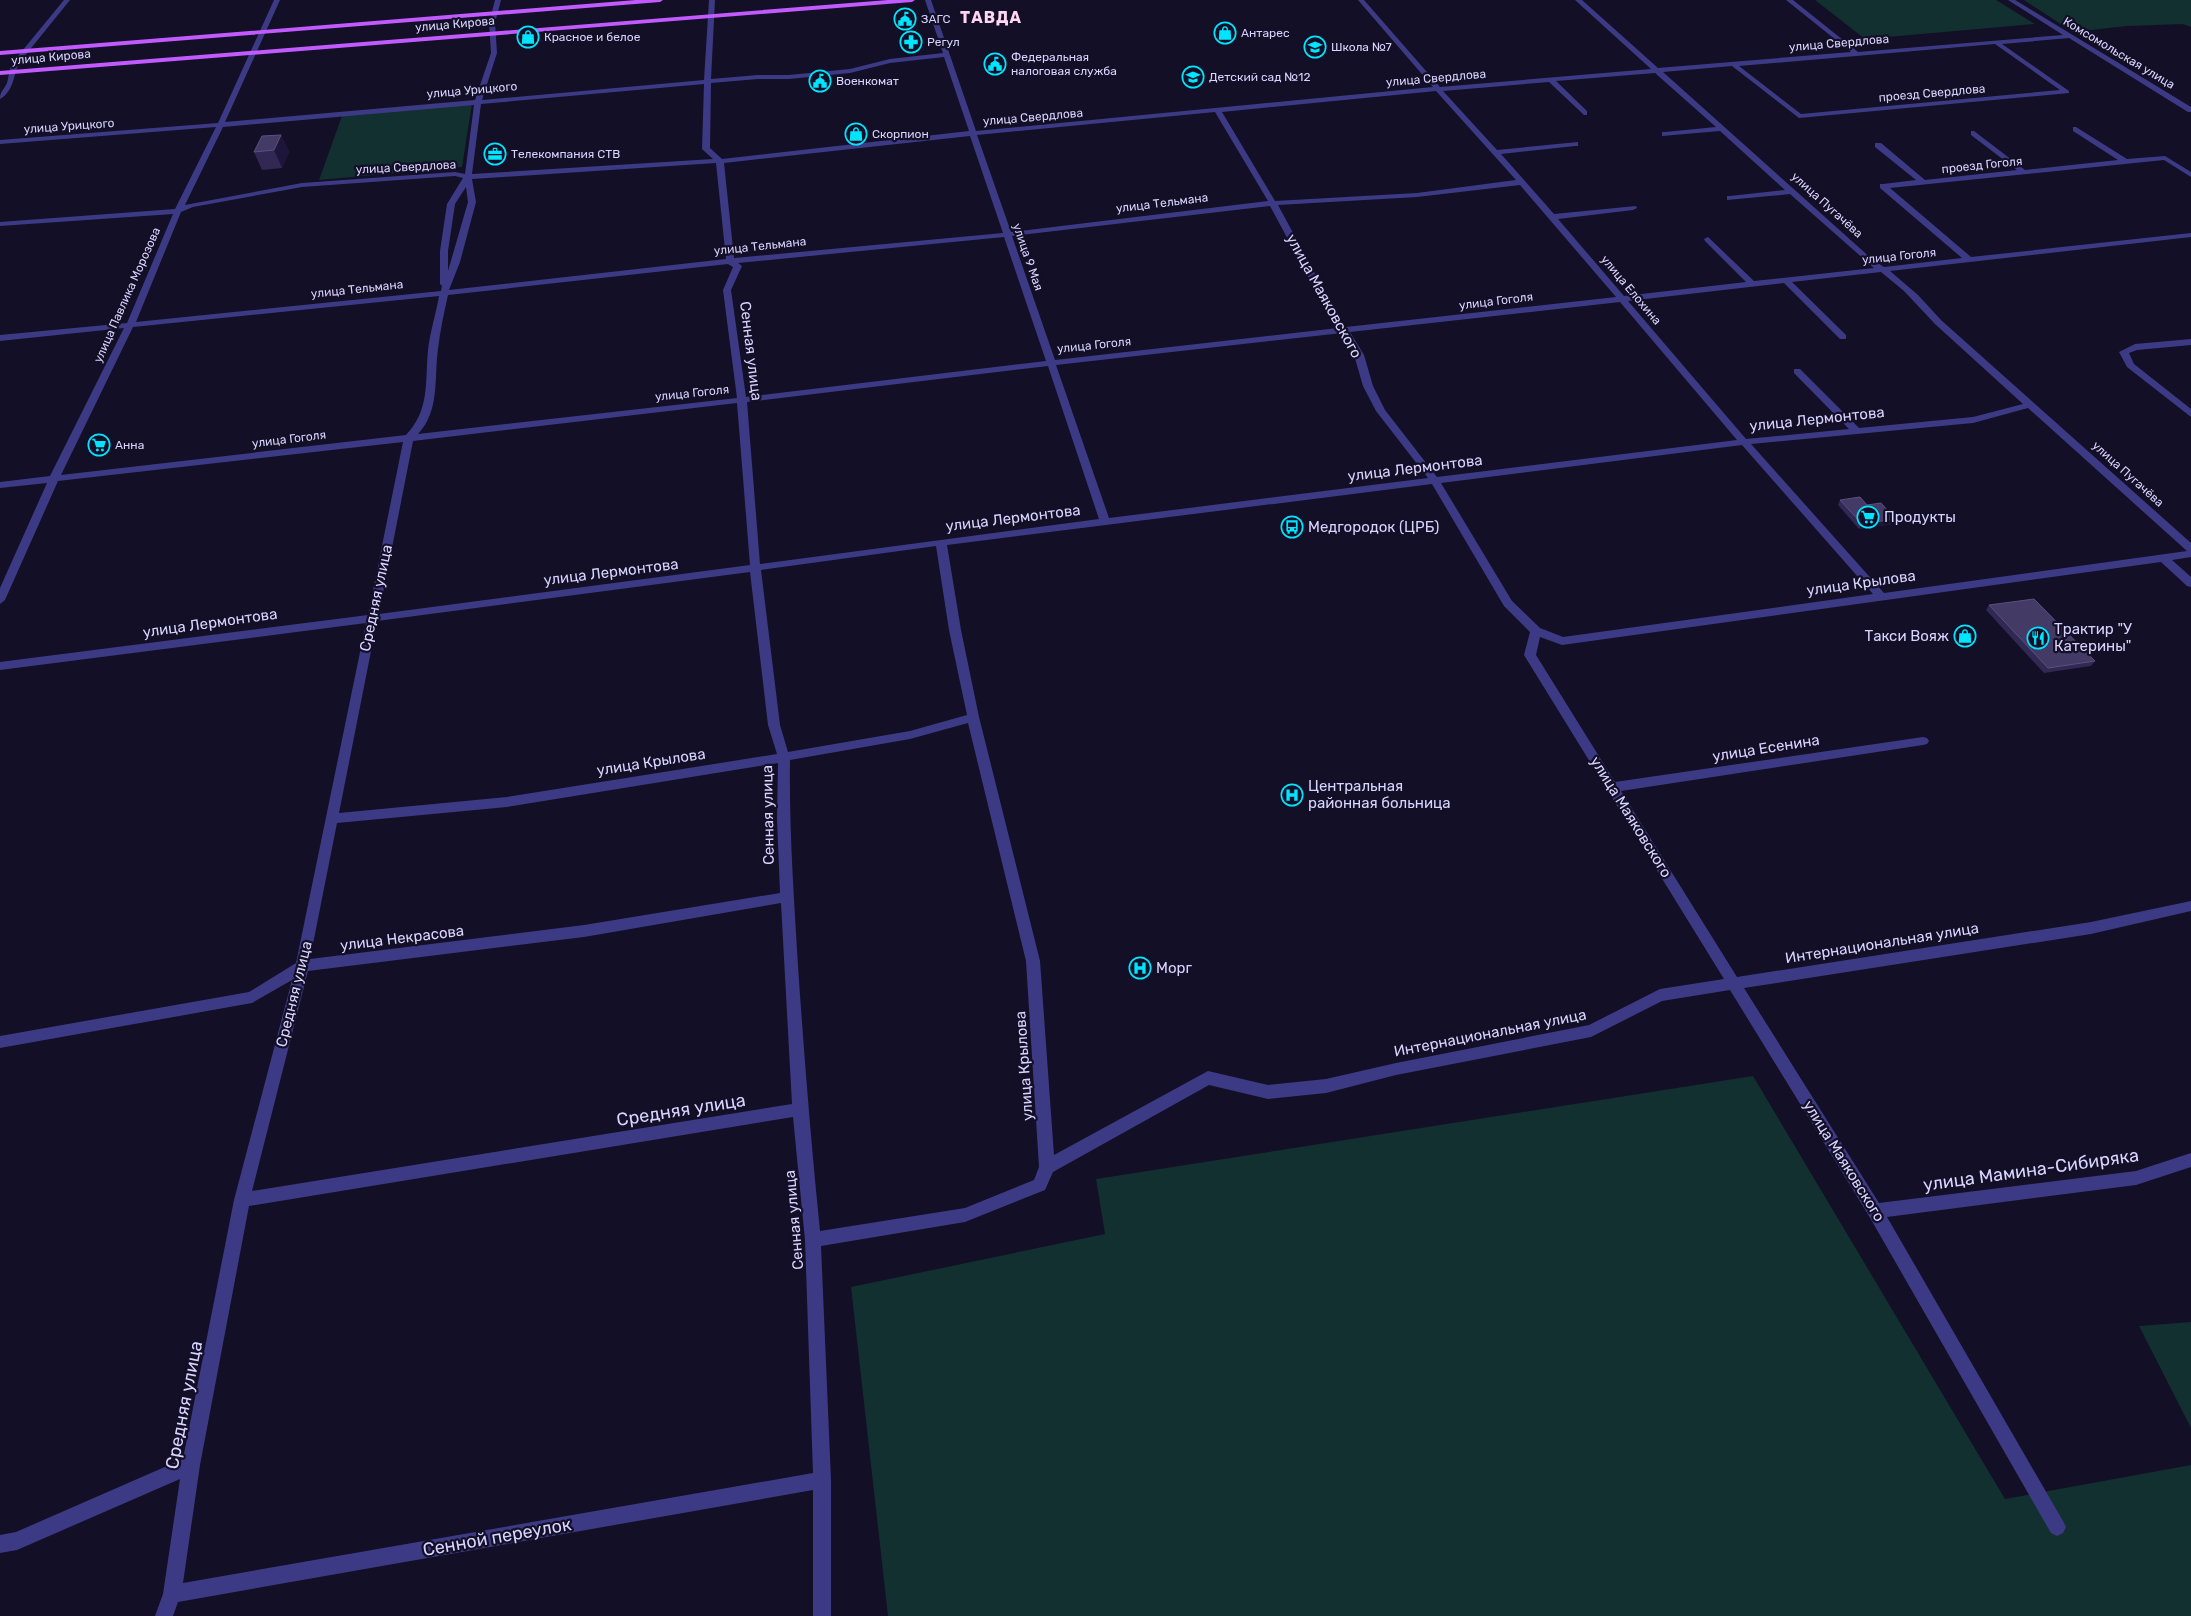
<svg xmlns="http://www.w3.org/2000/svg" width="2191" height="1616" font-family="Rubik,sans-serif">
  <rect width="100%" height="100%" fill="#130f26"/>
  <!-- green -->
  <path fill="#12302f" d="M 1815,0 L 1996,0 L 2035,24 L 1865,39 Z
    M 2024,0 L 2191,0 L 2191,27 L 2183,24 L 2127,26 L 2073,32 Z
    M 472,104 L 462,167 L 319,180 L 342,116 Z
    M 1753,1076 L 2005,1499 L 2191,1465 L 2191,1616 L 888,1616 L 851,1287 L 1105,1234 L 1096,1179 Z
    M 2191,1322 L 2191,1428 L 2139,1326 Z"/>
  <g fill="none" stroke-linecap="round" stroke-linejoin="round">
    <!-- minor -->
    <path fill="#3d3a85" fill-rule="evenodd" d="M 64,0 L 70,0 L 19,63 C 13,76 14,91 0,99 C 0,91 4,90 7,83 C 9,76 9,69 13,62 Z
      M 274,0 L 280,0 L 225,122 L 475,100 L 491,53 L 489,23 L 495,0 L 501,0 L 495,23 L 497,53 L 482,100 L 704,80 L 709,0 L 715,0 L 711,79 L 758,75 L 789,75 L 850,69 L 890,59 L 943,53 L 925,0 L 931,0 L 976,131 L 1433,87 L 1358,0 L 1364,0 L 1440,87 L 1651,69 L 1575,0 L 1582,0 L 1658,68 L 1851,52 L 1786,0 L 1793,0 L 1858,52 L 2063,35 L 2008,0 L 2015,0 L 2191,107 L 2191,112 L 2188,112 L 2069,38 L 2002,44 L 2069,91 L 2069,93 L 1799,118 L 1732,66 L 1663,72 L 1873,260 L 1884,267 L 1962,258 L 1880,188 L 1880,184 L 1883,184 L 1916,180 L 1875,147 L 1875,143 L 1881,143 L 1925,180 L 2017,170 L 1971,135 L 1971,131 L 1974,131 L 2025,170 L 2118,160 L 2073,131 L 2073,127 L 2076,127 L 2127,159 L 2165,156 L 2191,172 L 2191,177 L 2164,160 L 1890,188 L 1971,257 L 2191,233 L 2191,237 L 1890,271 L 1918,295 L 1941,320 L 2191,543 L 2191,557 L 2172,560 L 2191,577 L 2191,587 L 2187,586 L 2161,562 L 1562,645 L 1540,637 L 1536,655 L 1615,782 L 1923,737 L 1927,738 L 1929,741 L 1927,744 L 1923,745 L 1621,791 L 1737,977 L 2091,922 L 2191,901 L 2191,911 L 2091,934 L 1744,988 L 1879,1203 L 2136,1171 L 2191,1153 L 2191,1167 L 2136,1185 L 1887,1217 L 2063,1521 L 2066,1527 L 2063,1533 L 2057,1536 L 2051,1533 L 1869,1216 L 1730,990 L 1662,1001 L 1591,1037 L 1396,1075 L 1326,1093 L 1268,1099 L 1209,1085 L 1053,1172 L 1045,1190 L 965,1222 L 821,1246 L 831,1480 L 831,1616 L 813,1616 L 813,1490 L 178,1602 L 173,1616 L 155,1616 L 163,1594 L 180,1479 L 17,1550 L 0,1553 L 0,1535 L 16,1532 L 183,1459 L 234,1200 L 292,980 L 252,1003 L 0,1048 L 0,1036 L 249,992 L 296,963 L 366,623 L 0,670 L 0,662 L 368,615 L 403,442 L 58,481 L 5,600 L 0,604 L 0,588 L 47,483 L 0,488 L 0,482 L 50,476 L 124,328 L 0,341 L 0,335 L 127,323 L 173,214 L 0,226 L 0,222 L 175,209 L 216,127 L 0,144 L 0,140 L 218,123 ZM 1995,44 L 2060,90 L 1801,114 L 1739,66 ZM 944,57 L 969,131 L 722,159 L 710,148 L 711,83 L 758,79 L 789,79 L 850,73 L 890,63 ZM 1655,73 L 1716,127 L 1665,132 L 1662,132 L 1662,136 L 1720,131 L 1785,190 L 1730,196 L 1727,196 L 1727,200 L 1790,194 L 1874,268 L 1754,281 L 1708,237 L 1704,239 L 1705,241 L 1746,282 L 1624,296 L 1558,219 L 1633,210 L 1637,208 L 1636,206 L 1554,214 L 1501,154 L 1575,146 L 1578,146 L 1578,142 L 1497,150 L 1443,91 L 1549,82 L 1584,115 L 1587,115 L 1587,111 L 1556,81 ZM 704,84 L 702,149 L 713,159 L 472,174 L 481,104 ZM 1436,91 L 1516,180 L 1417,193 L 1275,201 L 1222,112 ZM 474,105 L 465,174 L 455,172 L 302,183 L 185,205 L 223,127 ZM 1215,112 L 1268,201 L 1011,232 L 977,135 ZM 970,136 L 1003,233 L 734,258 L 724,163 ZM 716,163 L 726,259 L 449,290 L 460,262 L 476,202 L 472,179 ZM 455,176 L 463,178 L 447,204 L 440,251 L 440,284 L 442,286 L 441,291 L 136,322 L 181,212 L 193,207 L 302,187 ZM 1520,185 L 1616,297 L 1346,327 L 1340,320 L 1278,205 L 1417,197 ZM 466,187 L 468,202 L 448,271 L 448,251 L 455,204 ZM 1270,206 L 1332,321 L 1338,328 L 1055,360 L 1012,236 ZM 1004,237 L 1046,361 L 746,397 L 731,290 L 742,266 L 738,263 ZM 728,264 L 733,267 L 723,290 L 737,398 L 418,434 C 440,411 434,378 438,349 C 440,331 444,313 448,295 ZM 1881,272 L 1904,291 L 1935,324 L 2023,404 L 1973,417 L 1859,428 L 1800,369 L 1794,369 L 1794,373 L 1849,429 L 1746,439 L 1628,301 L 1784,283 L 1840,339 L 1846,339 L 1846,335 L 1792,282 ZM 439,296 C 436,314 430,332 428,350 C 425,382 430,410 406,435 L 61,475 L 133,327 ZM 1620,302 L 1737,440 L 1437,477 L 1385,410 L 1373,386 L 1364,355 L 1350,332 ZM 1342,333 L 1354,355 L 1363,386 L 1376,411 L 1428,478 L 1109,518 L 1056,365 ZM 1048,366 L 1099,519 L 760,564 L 747,402 ZM 737,403 L 750,565 L 379,614 L 413,441 ZM 2028,408 L 2187,551 L 1884,593 L 1751,444 L 1973,423 ZM 1742,445 L 1873,594 L 1563,637 L 1540,628 L 1512,601 L 1441,483 ZM 1432,484 L 1504,606 L 1530,632 L 1524,655 L 1724,979 L 1660,989 L 1589,1025 L 1396,1063 L 1326,1079 L 1268,1085 L 1208,1071 L 1054,1155 L 1040,961 L 979,717 L 961,630 L 947,545 ZM 936,546 L 949,630 L 967,715 L 910,731 L 788,752 L 780,725 L 761,570 ZM 750,572 L 768,725 L 777,754 L 507,797 L 339,813 L 377,621 ZM 968,723 L 1026,961 L 1039,1167 L 1034,1180 L 965,1208 L 820,1231 C 811,1143 804,1054 798,966 C 794,897 789,829 790,760 L 910,739 ZM 778,763 L 777,818 L 780,893 L 584,925 L 310,959 L 337,823 L 507,807 ZM 781,903 L 792,1104 L 252,1191 L 308,971 L 584,937 ZM 793,1117 L 805,1240 L 813,1473 L 183,1583 L 200,1465 L 249,1206 Z
      M 2191,339 L 2191,345 L 2137,350 L 2129,353 L 2134,364 L 2191,409 L 2191,417 L 2127,367 L 2119,352 L 2135,344 Z"/>
    <!-- major -->
    <path fill="#c25bff" fill-rule="evenodd" d="M 636,0 L 663,0 L 660,2 L 0,55 L 0,51 Z
      M 888,0 L 915,0 L 912,2 L 0,75 L 0,71 Z"/>
  </g>
  <!-- wall -->
  <path fill="#312854" d="M 281,135 L 289,152 L 282,168 L 262,170 L 254,152 Z
    M 1840,500 L 1867,505 L 1895,519 L 1893,524 L 1859,529 L 1838,505 Z
    M 1989,605 L 2095,661 L 2091,666 L 2044,673 L 1986,610 Z"/>
  <!-- shaded-wall -->
  <path fill="#1d163a" d="M 281,135 L 289,152 L 282,168 L 274,150 Z
    M 1895,519 L 1893,524 L 1859,529 L 1862,524 Z"/>
  <!-- building -->
  <path fill="#433a66" stroke="#5a527e" d="M 281,135 L 274,150 L 254,152 L 262,136 Z
    M 1860,497 L 1867,505 L 1881,503 L 1895,519 L 1862,524 L 1840,500 Z
    M 2034,599 L 2095,661 L 2048,668 L 1989,605 Z"/>
  <!-- icons -->
  <defs>
    <g id="civic-ring" transform="scale(1.125)"><circle r="9.5" fill="#130f26" stroke="#00e5ff" stroke-width="1.5"/><path d="M-.6-6.5H3V-4.5H.6V-3L4-1V1h2V6H-6V1h2V-1L-.6-3ZM-1.2 2.5V6h2.4V2.5Z" fill="#00e5ff"/></g>
    <g id="shop-ring" transform="scale(1.125)"><circle r="9.5" fill="#130f26" stroke="#00e5ff" stroke-width="1.5"/><path d="M-5-2.5h2.3a2.7 3.5 0 0 1 5.4 0H5L5.5 6h-11ZM-1.5-2.5h3a1.5 2.3 0 0 0-3 0Z" fill="#00e5ff"/></g>
    <g id="pharmacy-ring" transform="scale(1.125)"><circle r="9.5" fill="#130f26" stroke="#00e5ff" stroke-width="1.5"/><path d="M-2-6h4v4h4v4h-4v4h-4v-4h-4v-4h4Z" fill="#00e5ff"/></g>
    <g id="school-ring" transform="scale(1.125)"><circle r="9.5" fill="#130f26" stroke="#00e5ff" stroke-width="1.5"/><path d="M0-5L7-2L0 1L-7-2ZM-4 1L0 2.5L4 1V4Q0 6-4 4Z" fill="#00e5ff"/></g>
    <g id="office-ring" transform="scale(1.125)"><circle r="9.5" fill="#130f26" stroke="#00e5ff" stroke-width="1.5"/><path d="M-6-3h4V-5.5h4V-3h4V5H-6ZM-1-4.5V-3h2v-1.5ZM-6 0V1H6V0Z" fill="#00e5ff"/></g>
    <g id="supermarket-ring" transform="scale(1.125)"><circle r="9.5" fill="#130f26" stroke="#00e5ff" stroke-width="1.5"/><path d="M-6-5.5h2.5l.6 2H6L4.5 2H-2.5L-4.4-4H-6ZM-1.5 3.2a1.3 1.3 0 1 0 .1 0ZM3 3.2a1.3 1.3 0 1 0 .1 0Z" fill="#00e5ff"/></g>
    <g id="bus-ring" transform="scale(1.125)"><circle r="9.5" fill="#130f26" stroke="#00e5ff" stroke-width="1.5"/><path d="M-5-6H5V4H4V6H2V4H-2V6H-4V4H-5ZM-3.5-4V0h7V-4ZM-3.5 1.2v1.5H-2V1.2ZM2 1.2v1.5H3.5V1.2Z" fill="#00e5ff"/></g>
    <g id="restaurant-ring" transform="scale(1.125)"><circle r="9.5" fill="#130f26" stroke="#00e5ff" stroke-width="1.5"/><path d="M-5-6h1v4h1v-4h1v4h1v-4h1v5L-1.5 .5V6h-2V.5L-5-1ZM5-6V6H3V1.5H1.5Q1.5-4 5-6Z" fill="#00e5ff"/></g>
    <g id="hospital-ring" transform="scale(1.125)"><circle r="9.5" fill="#130f26" stroke="#00e5ff" stroke-width="1.5"/><path d="M-5-5h3v3.5h4V-5h3V5h-3V1.5h-4V5h-3Z" fill="#00e5ff"/></g>
  </defs>
  <g fill-rule="evenodd">
    <use href="#civic-ring" x="905" y="19"/>
    <use href="#shop-ring" x="1225" y="33"/>
    <use href="#shop-ring" x="528" y="37"/>
    <use href="#pharmacy-ring" x="911" y="42"/>
    <use href="#school-ring" x="1315" y="47"/>
    <use href="#civic-ring" x="995" y="64"/>
    <use href="#school-ring" x="1193" y="77"/>
    <use href="#civic-ring" x="820" y="81"/>
    <use href="#shop-ring" x="856" y="134"/>
    <use href="#office-ring" x="495" y="154"/>
    <use href="#supermarket-ring" x="99" y="445"/>
    <use href="#supermarket-ring" x="1868" y="517"/>
    <use href="#bus-ring" x="1292" y="527"/>
    <use href="#shop-ring" x="1965" y="636"/>
    <use href="#restaurant-ring" x="2038" y="638"/>
    <use href="#hospital-ring" x="1292" y="795"/>
    <use href="#hospital-ring" x="1140" y="968"/>
  </g>
  <g text-anchor="middle" dominant-baseline="central" stroke-width="4.5" stroke-linejoin="round" paint-order="stroke">
    <!-- far-poi labels -->
    <g font-size="12" fill="#d9d4ff" stroke="#130f26" text-anchor="start">
      <text x="921" y="19">ЗАГС</text>
      <text x="1241" y="33">Антарес</text>
      <text x="544" y="37">Красное и белое</text>
      <text x="927" y="42">Регул</text>
      <text x="1331" y="47">Школа №7</text>
      <text x="1011" y="57">Федеральная<tspan x="1011" dy="14">налоговая служба</tspan></text>
      <text x="1209" y="77">Детский сад №12</text>
      <text x="836" y="81">Военкомат</text>
      <text x="872" y="134">Скорпион</text>
      <text x="511" y="154">Телекомпания СТВ</text>
      <text x="115" y="445">Анна</text>
    </g>
    <!-- far-street labels -->
    <g font-size="12" fill="#d9d4ff" stroke="#130f26">
      <text transform="translate(455 24) rotate(-5)">улица Кирова</text>
      <text transform="translate(1839 43) rotate(-5)">улица Свердлова</text>
      <text transform="translate(2119 53) rotate(31)">Комсомольская улица</text>
      <text transform="translate(51 57) rotate(-5)">улица Кирова</text>
      <text transform="translate(1436 78) rotate(-5)">улица Свердлова</text>
      <text transform="translate(472 90) rotate(-5)">улица Урицкого</text>
      <text transform="translate(1932 93) rotate(-5)">проезд Свердлова</text>
      <text transform="translate(1033 117) rotate(-5)">улица Свердлова</text>
      <text transform="translate(69 126) rotate(-4)">улица Урицкого</text>
      <text transform="translate(1982 165) rotate(-6)">проезд Гоголя</text>
      <text transform="translate(406 167) rotate(-3)">улица Свердлова</text>
      <text transform="translate(1162 203) rotate(-7)">улица Тельмана</text>
      <text transform="translate(1827 205) rotate(42)">улица Пугачёва</text>
      <text transform="translate(760 246) rotate(-6)">улица Тельмана</text>
      <text transform="translate(1899 256) rotate(-6)">улица Гоголя</text>
      <text transform="translate(1028 257) rotate(71)">улица 9 Мая</text>
      <text transform="translate(357 289) rotate(-6)">улица Тельмана</text>
      <text transform="translate(1631 290) rotate(50)">улица Елохина</text>
      <text transform="translate(127 295) rotate(-66)">улица Павлика Морозова</text>
      <text transform="translate(1496 301) rotate(-7)">улица Гоголя</text>
      <text transform="translate(1094 345) rotate(-6)">улица Гоголя</text>
      <text transform="translate(692 393) rotate(-6)">улица Гоголя</text>
      <text transform="translate(289 439) rotate(-7)">улица Гоголя</text>
      <text transform="translate(2128 474) rotate(42)">улица Пугачёва</text>
    </g>
    <!-- street labels -->
    <g font-size="15" fill="#d9d4ff" stroke="#130f26">
      <text transform="translate(1324 296) rotate(61)">улица Маяковского</text>
      <text transform="translate(751 351) rotate(83)">Сенная улица</text>
      <text transform="translate(1817 419) rotate(-6)">улица Лермонтова</text>
      <text transform="translate(1415 468) rotate(-7)">улица Лермонтова</text>
      <text transform="translate(1013 518) rotate(-7)">улица Лермонтова</text>
      <text transform="translate(611 572) rotate(-7)">улица Лермонтова</text>
      <text transform="translate(1861 583) rotate(-8)">улица Крылова</text>
      <text transform="translate(376 598) rotate(-78)">Средняя улица</text>
      <text transform="translate(210 623) rotate(-8)">улица Лермонтова</text>
      <text transform="translate(1766 748) rotate(-9)">улица Есенина</text>
      <text transform="translate(651 762) rotate(-9)">улица Крылова</text>
      <text transform="translate(768 815) rotate(-91)">Сенная улица</text>
      <text transform="translate(1631 817) rotate(58)">улица Маяковского</text>
      <text transform="translate(402 938) rotate(-7)">улица Некрасова</text>
      <text transform="translate(1882 943) rotate(-9)">Интернациональная улица</text>
      <text transform="translate(294 994) rotate(-76)">Средняя улица</text>
      <text transform="translate(1490 1033) rotate(-11)">Интернациональная улица</text>
      <text transform="translate(1024 1066) rotate(-94)">улица Крылова</text>
      <text transform="translate(1844 1161) rotate(58)">улица Маяковского</text>
      <text transform="translate(794 1220) rotate(-95)">Сенная улица</text>
    </g>
    <!-- poi labels -->
    <g font-size="15" fill="#d9d4ff" stroke="#130f26" text-anchor="start">
      <text x="1884" y="517">Продукты</text>
      <text x="1308" y="527">Медгородок (ЦРБ)</text>
      <text x="2054" y="629">Трактир "У<tspan x="2054" dy="17">Катерины"</tspan></text>
      <text x="1949" y="636" text-anchor="end">Такси Вояж</text>
      <text x="1308" y="786">Центральная<tspan x="1308" dy="17">районная больница</tspan></text>
      <text x="1156" y="968">Морг</text>
    </g>
    <!-- far-district labels -->
    <g font-size="16" font-weight="bold" letter-spacing="1" fill="#ffd6f0" stroke="#130f26">
      <text x="991" y="17">ТАВДА</text>
    </g>
    <!-- near-street labels -->
    <g font-size="18" fill="#d9d4ff" stroke="#130f26">
      <text transform="translate(681 1110) rotate(-9)">Средняя улица</text>
      <text transform="translate(2031 1170) rotate(-8)">улица Мамина-Сибиряка</text>
      <text transform="translate(184 1405) rotate(-79)">Средняя улица</text>
      <text transform="translate(497 1537) rotate(-10)">Сенной переулок</text>
    </g>
  </g>
</svg>
